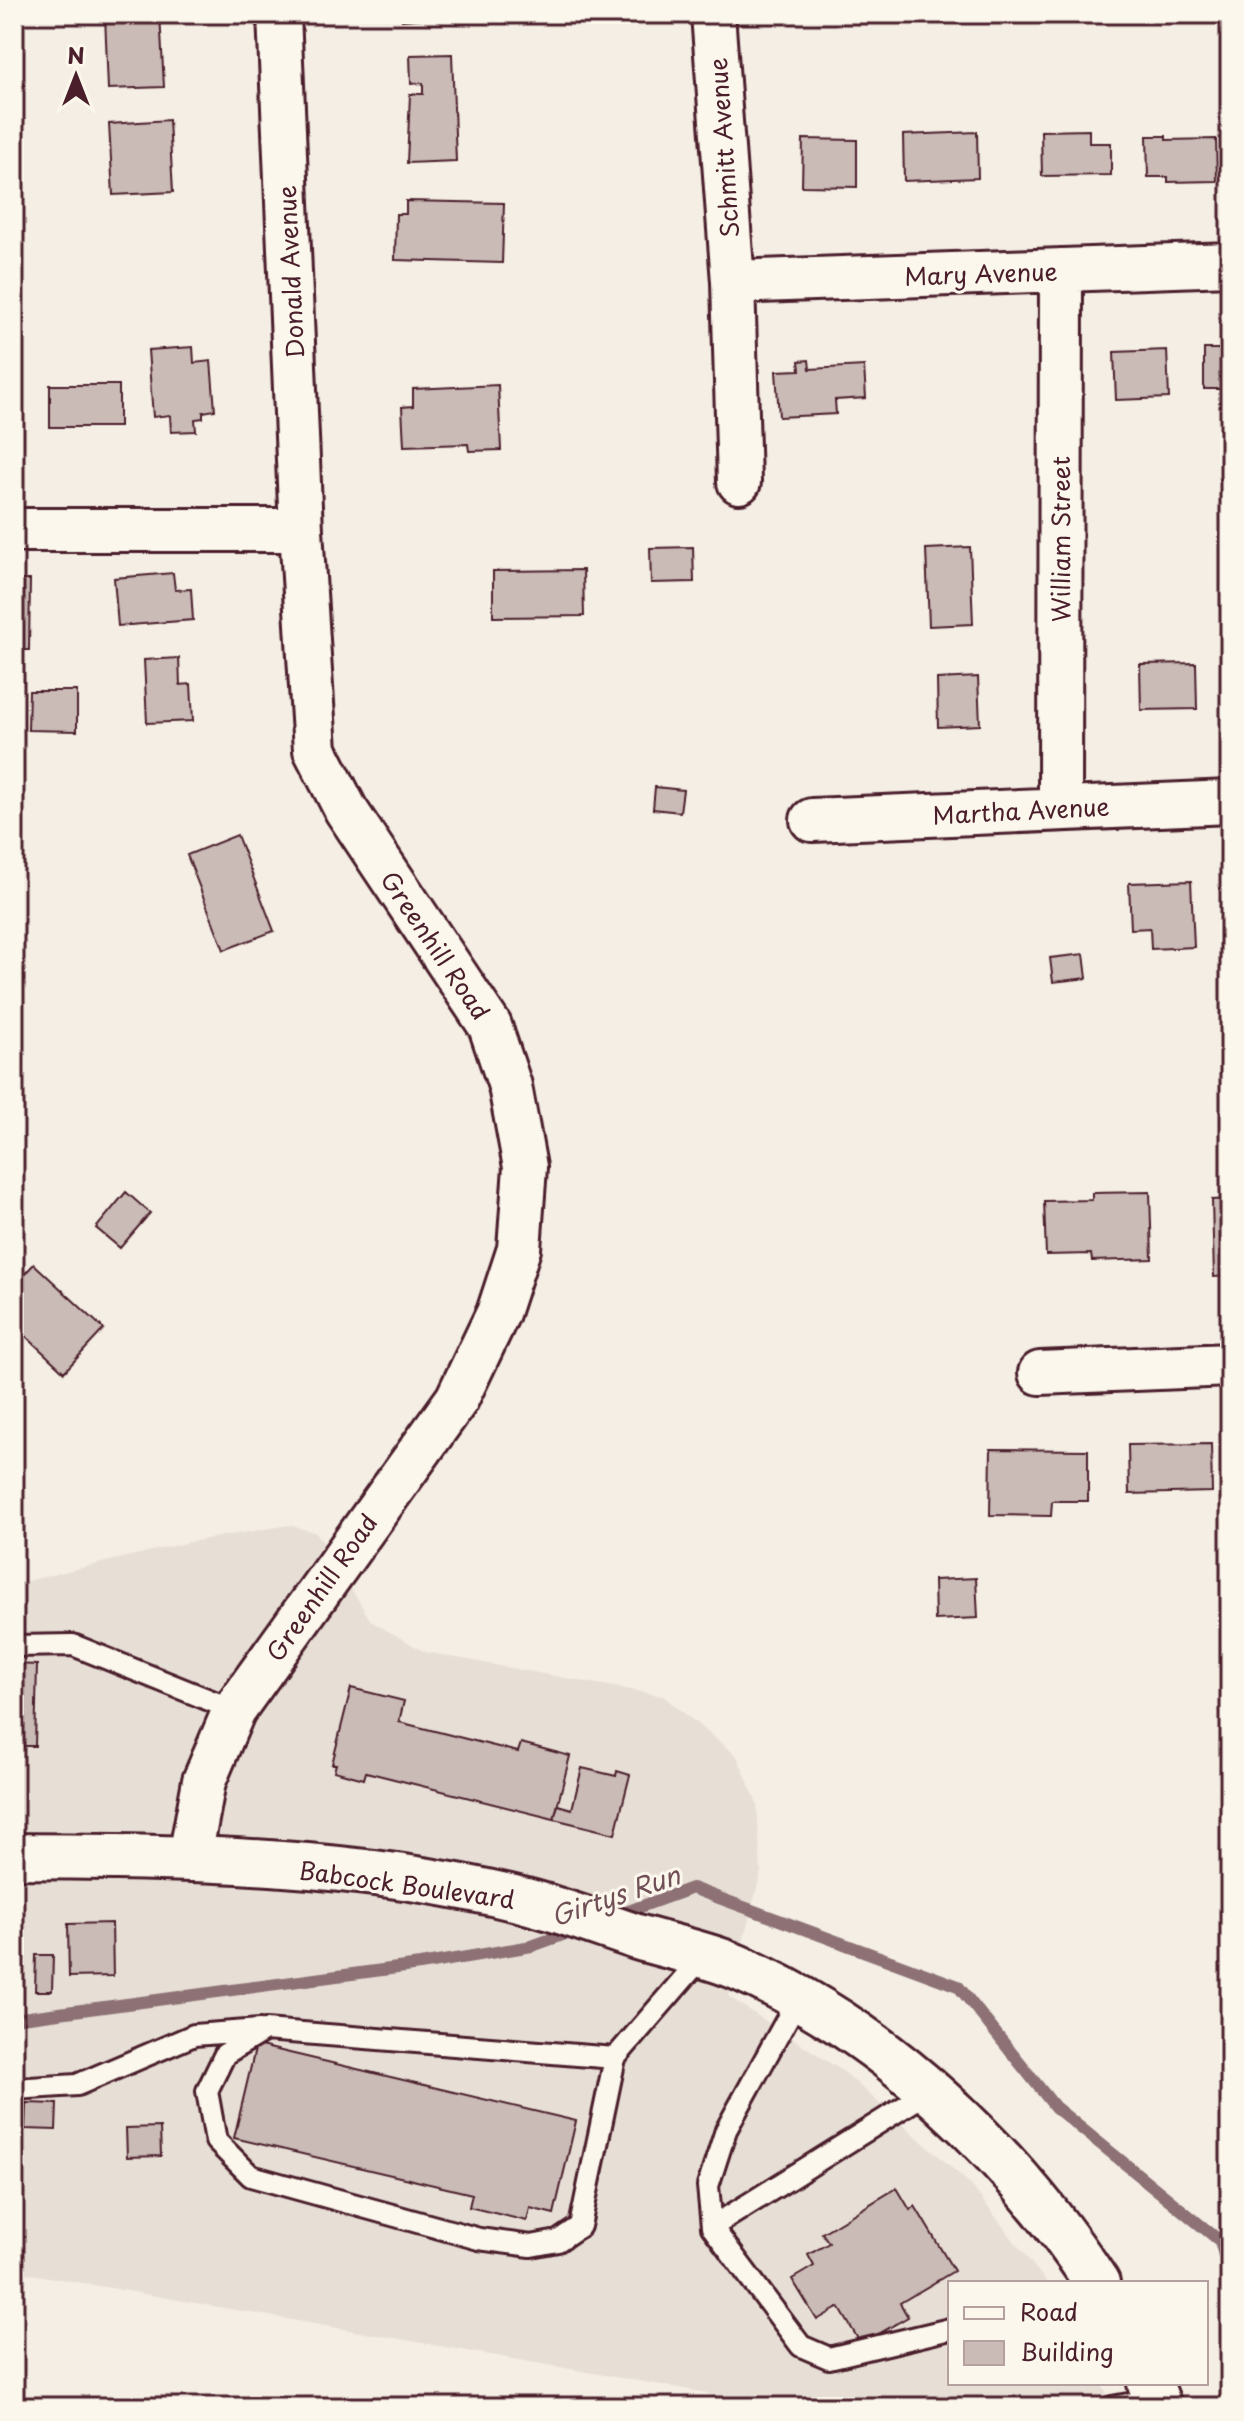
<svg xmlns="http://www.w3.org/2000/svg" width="1244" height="2421" font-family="'Playpen Sans',sans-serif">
  <rect width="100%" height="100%" fill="#f4eee4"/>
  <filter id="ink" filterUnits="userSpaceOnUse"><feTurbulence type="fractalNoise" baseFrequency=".0125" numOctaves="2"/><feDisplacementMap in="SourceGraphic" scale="16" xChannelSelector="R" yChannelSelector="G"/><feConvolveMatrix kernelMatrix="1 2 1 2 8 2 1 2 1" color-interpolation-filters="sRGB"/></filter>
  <g filter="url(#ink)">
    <!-- built -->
    <path fill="#e7dfd6" d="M 289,1525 L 317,1533 L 371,1621 L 425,1652 L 663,1696 L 737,1756 L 757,1803 L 761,1872 L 729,1997 L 844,2072 L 970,2184 L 1047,2283 L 950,2283 L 950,2383 L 1101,2383 L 1114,2407 L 735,2407 L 707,2393 L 14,2271 L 14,1584 L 189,1542 Z"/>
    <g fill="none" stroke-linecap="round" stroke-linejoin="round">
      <!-- stream -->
      <path stroke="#8d7174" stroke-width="12" d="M 615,1916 L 692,1888 L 958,1986 L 1055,2107 L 1220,2241 L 1230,2277
        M 14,2019 L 420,1965 L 532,1946 L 579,1929"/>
    </g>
    <!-- building -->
    <path fill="#cabbb6" stroke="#4a1f2b" stroke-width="2" d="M 160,14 L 164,87 L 108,89 L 105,16 Z
      M 402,14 L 466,14 L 466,15 L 402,20 Z
      M 452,54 L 456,161 L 407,163 L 410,94 L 423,94 L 423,83 L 411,84 L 410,55 Z
      M 169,120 L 173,192 L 113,195 L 109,124 Z
      M 1089,130 L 1089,143 L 1111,143 L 1111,175 L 1042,176 L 1041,131 Z
      M 977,132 L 978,178 L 904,181 L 903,135 Z
      M 1147,136 L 1166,136 L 1166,140 L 1216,139 L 1217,181 L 1168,182 L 1168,177 L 1148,177 Z
      M 803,139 L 857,140 L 857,187 L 802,186 Z
      M 406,201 L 504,203 L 502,263 L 395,260 L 396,214 L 406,214 Z
      M 193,347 L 194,363 L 211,361 L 215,410 L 203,412 L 203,418 L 195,419 L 196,431 L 171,432 L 170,415 L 153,417 L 148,350 Z
      M 1204,349 L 1230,349 L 1230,389 L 1204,389 Z
      M 1167,350 L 1169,398 L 1116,400 L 1114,352 Z
      M 809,360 L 810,369 L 864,366 L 866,398 L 835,400 L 836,414 L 779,417 L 776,371 L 800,370 L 799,361 Z
      M 50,385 L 119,385 L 119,427 L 50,427 Z
      M 498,385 L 501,450 L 469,451 L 468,444 L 404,446 L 402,407 L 413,406 L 413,389 Z
      M 693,547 L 694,582 L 651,583 L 650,548 Z
      M 970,547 L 973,624 L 929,626 L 926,549 Z
      M 583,570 L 584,616 L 493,617 L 493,571 Z
      M 173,573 L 175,590 L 191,589 L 193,620 L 118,626 L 114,578 Z
      M 14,580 L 30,580 L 29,650 L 14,650 Z
      M 179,658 L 180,685 L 191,684 L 193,721 L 147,723 L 144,660 Z
      M 1196,663 L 1197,709 L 1141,710 L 1140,664 Z
      M 978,677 L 980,725 L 938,727 L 937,679 Z
      M 29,691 L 77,691 L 77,731 L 28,730 Z
      M 655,787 L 683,790 L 680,812 L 653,809 Z
      M 237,835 L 274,931 L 224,950 L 187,855 Z
      M 1191,881 L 1194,947 L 1151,949 L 1150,928 L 1131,929 L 1129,883 Z
      M 1084,954 L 1087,978 L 1053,982 L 1050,958 Z
      M 126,1192 L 150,1213 L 120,1248 L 96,1228 Z
      M 1150,1192 L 1152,1259 L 1092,1261 L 1091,1254 L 1046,1255 L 1044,1201 L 1092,1200 L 1092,1193 Z
      M 1230,1199 L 1230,1276 L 1214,1277 L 1212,1200 Z
      M 34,1264 L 104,1329 L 64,1372 L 14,1325 L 14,1285 Z
      M 1211,1444 L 1212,1492 L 1129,1494 L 1128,1445 Z
      M 991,1449 L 1088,1450 L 1088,1501 L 1052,1501 L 1051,1516 L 990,1515 Z
      M 976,1578 L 978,1618 L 935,1620 L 934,1580 Z
      M 14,1664 L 37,1665 L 35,1746 L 14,1746 Z
      M 351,1688 L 404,1701 L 399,1722 L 518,1752 L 521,1743 L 570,1756 L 554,1819 L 366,1772 L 364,1779 L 334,1771 L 336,1764 L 332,1764 Z
      M 582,1768 L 616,1776 L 617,1771 L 630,1775 L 615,1834 L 554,1819 L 558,1805 L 572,1809 Z
      M 112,1923 L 113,1976 L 69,1977 L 68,1924 Z
      M 36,1955 L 53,1955 L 52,1991 L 35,1991 Z
      M 256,2045 L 576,2121 L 554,2214 L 530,2208 L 527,2221 L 469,2207 L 472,2194 L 234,2138 Z
      M 26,2103 L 57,2104 L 56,2130 L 25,2129 Z
      M 160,2127 L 161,2156 L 127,2157 L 126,2128 Z
      M 897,2188 L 910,2210 L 915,2206 L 954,2271 L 900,2303 L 908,2317 L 861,2344 L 839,2307 L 817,2320 L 792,2279 L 814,2266 L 808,2255 L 829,2243 L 822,2233 Z"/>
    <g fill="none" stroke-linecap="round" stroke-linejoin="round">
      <!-- service casing -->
      <g stroke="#4a1f2b" stroke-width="26">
        <path id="service" d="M 14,1646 L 73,1645 L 234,1710
          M 798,1999 L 726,2130 L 708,2186 L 712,2227 L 801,2346 L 829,2358 L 950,2329
          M 615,2058 L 265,2030 L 225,2054 L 207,2091 L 216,2141 L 251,2176 L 479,2239 L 531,2246 L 558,2241 L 580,2226 L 615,2058 L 703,1956
          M 14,2089 L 77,2085 L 194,2035 L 260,2030
          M 712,2227 L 928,2092
          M 1112,2407 L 1156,2399"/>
      </g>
      <!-- minor casing -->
      <g stroke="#4a1f2b" stroke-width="48">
        <path id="minor" d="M 713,14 L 733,282 L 739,482
          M 733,282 L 1230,264
          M 14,530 L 301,530
          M 1060,807 L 1061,270
          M 812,820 L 1230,802
          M 1040,1373 L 1230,1365
          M 190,1857 L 204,1781 L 234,1710 L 457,1399 L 498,1313 L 519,1249 L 525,1167 L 510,1086 L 490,1026 L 346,810 L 315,750 L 301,530 L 279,14"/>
      </g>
      <!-- primary casing -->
      <g stroke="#4a1f2b" stroke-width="50">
        <path id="primary" d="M 14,1856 C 184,1857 360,1859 526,1901 C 564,1911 601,1925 637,1937 C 670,1947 706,1954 737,1967 C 883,2030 1011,2152 1097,2283
          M 1150,2383 L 1159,2407"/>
      </g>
      <!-- service -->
      <use href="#service" stroke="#fbf7ec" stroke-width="20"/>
      <!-- minor -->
      <use href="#minor" stroke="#fbf7ec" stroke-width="42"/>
      <!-- primary -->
      <use href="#primary" stroke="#fbf7ec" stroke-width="44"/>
    </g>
  </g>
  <g text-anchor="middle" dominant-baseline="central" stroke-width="6" stroke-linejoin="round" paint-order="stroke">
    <!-- street labels -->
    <g font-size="24" fill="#4a1f2b" stroke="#fbf7ec">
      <text transform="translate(723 148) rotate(-94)">Schmitt Avenue</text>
      <text transform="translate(290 272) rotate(-93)">Donald Avenue</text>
      <text transform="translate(981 273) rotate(-2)">Mary Avenue</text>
      <text transform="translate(1060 539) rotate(-90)">William Street</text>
      <text transform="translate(1021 810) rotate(-3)">Martha Avenue</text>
      <text transform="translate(436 945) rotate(56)">Greenhill Road</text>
      <text transform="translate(321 1587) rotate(-55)">Greenhill Road</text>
      <text transform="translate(407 1884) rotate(8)">Babcock Boulevard</text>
    </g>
    <!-- water labels -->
    <g font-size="26" font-style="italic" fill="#714f56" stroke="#fbf7ec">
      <text transform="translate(615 1895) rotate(-19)">Girtys Run</text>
    </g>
  </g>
  <!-- margin -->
  <rect width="1244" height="2421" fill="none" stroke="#fbf7ec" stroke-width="48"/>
  <rect x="24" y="24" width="1196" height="2373" fill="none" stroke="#4a1f2b" stroke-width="3" filter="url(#ink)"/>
  <!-- legend -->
  <rect x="948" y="2281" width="260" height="104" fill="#fbf7ec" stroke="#b4a19f" stroke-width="2"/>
  <rect x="964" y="2307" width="40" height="12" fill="#fbf7ec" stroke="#b4a19f" stroke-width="2"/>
  <text x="1020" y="2321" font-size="24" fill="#4a1f2b">Road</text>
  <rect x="964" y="2341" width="40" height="24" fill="#cabbb6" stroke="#b4a19f" stroke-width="2"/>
  <text x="1020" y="2361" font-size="24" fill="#4a1f2b">Building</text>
  <!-- north arrow -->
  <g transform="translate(76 76)" stroke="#fbf7ec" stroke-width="6" paint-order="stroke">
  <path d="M0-6L14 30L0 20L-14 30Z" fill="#4a1f2b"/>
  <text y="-12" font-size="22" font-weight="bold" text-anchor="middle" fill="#4a1f2b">N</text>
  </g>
</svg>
